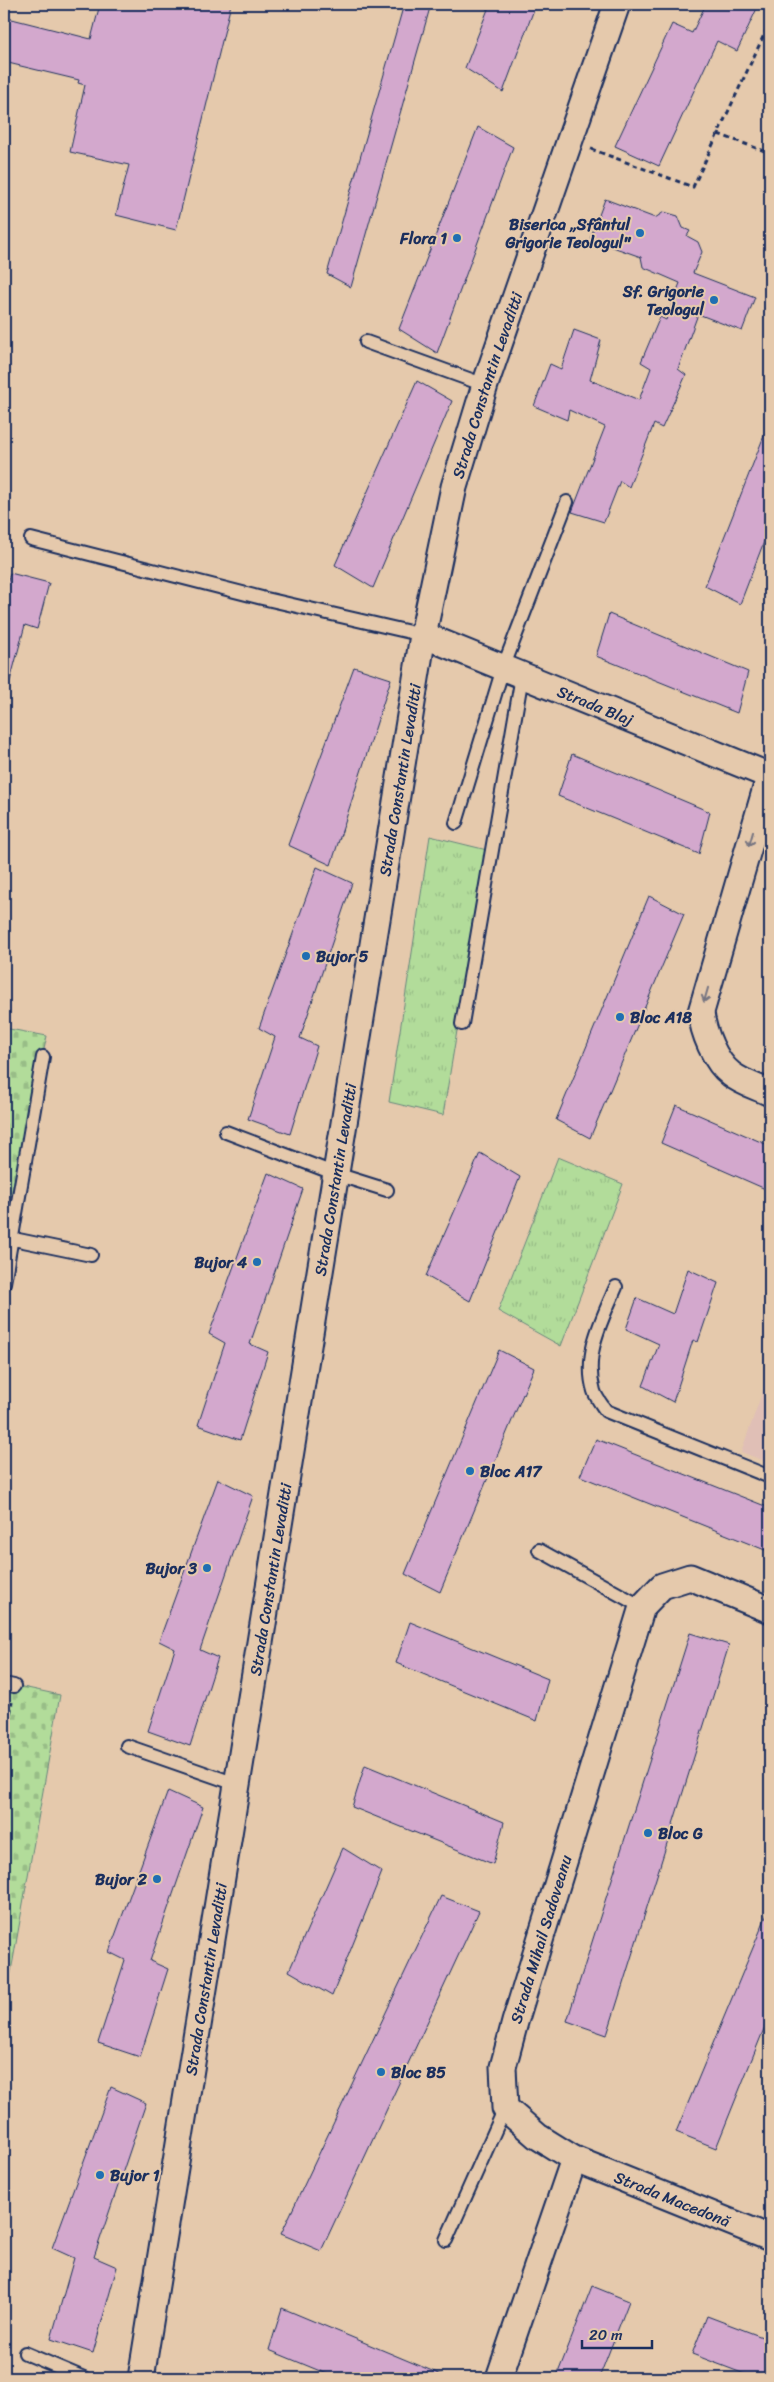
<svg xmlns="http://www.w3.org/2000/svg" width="774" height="2382" font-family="Sriracha,sans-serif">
  <defs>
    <pattern id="grass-tufts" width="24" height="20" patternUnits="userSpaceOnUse" patternTransform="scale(1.25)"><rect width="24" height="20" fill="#b2dc9a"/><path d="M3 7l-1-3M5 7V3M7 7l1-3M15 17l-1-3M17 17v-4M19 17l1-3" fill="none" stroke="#98bd87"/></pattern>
    <pattern id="cemetery-stones" width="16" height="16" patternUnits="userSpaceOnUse" patternTransform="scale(1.25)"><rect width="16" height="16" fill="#b2dc9a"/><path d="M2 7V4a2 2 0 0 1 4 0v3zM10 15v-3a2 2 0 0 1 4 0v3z" fill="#98bd87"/></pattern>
  </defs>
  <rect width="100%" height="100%" fill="#e5c9ac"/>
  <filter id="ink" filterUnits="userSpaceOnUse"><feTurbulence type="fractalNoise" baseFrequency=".02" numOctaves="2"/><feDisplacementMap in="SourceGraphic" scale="10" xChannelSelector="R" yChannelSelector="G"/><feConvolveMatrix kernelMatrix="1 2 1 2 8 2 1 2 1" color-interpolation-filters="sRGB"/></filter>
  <g filter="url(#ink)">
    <!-- built -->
    <path fill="#e0bfb6" d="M 770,1371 L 770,1463 L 741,1452 Z"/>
    <!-- grass -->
    <path fill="url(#grass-tufts)" stroke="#66867c" d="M 430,836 L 487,850 L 443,1115 L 389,1102 Z
      M 558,1157 L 623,1184 L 561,1346 L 498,1311 Z"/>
    <!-- cemetery -->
    <path fill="url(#cemetery-stones)" stroke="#66867c" d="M 4,1028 L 47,1036 L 4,1225 Z
      M 4,1683 L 60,1695 L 4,2011 Z"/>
    <!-- building -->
    <path fill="#d3a8cd" stroke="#1b2f5e" d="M 100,4 L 231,4 L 176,230 L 116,215 L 129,165 L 70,152 L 85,85 L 78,83 L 79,80 L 4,62 L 4,17 L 91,39 Z
      M 404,4 L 431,4 L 351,287 L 327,274 Z
      M 490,4 L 536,4 L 503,92 L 465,68 Z
      M 706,4 L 759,4 L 737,51 L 717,41 L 659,166 L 615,146 L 672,24 L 692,33 Z
      M 478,127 L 513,147 L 437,353 L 399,329 Z
      M 605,199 L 655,218 L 664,212 L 678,216 L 683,228 L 690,231 L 687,236 L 698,242 L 702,252 L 693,273 L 755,297 L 742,331 L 698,314 L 678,369 L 686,375 L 662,428 L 654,424 L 629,487 L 620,481 L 604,522 L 572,512 L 605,427 L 569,410 L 567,420 L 534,406 L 550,364 L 561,369 L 574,330 L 601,340 L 590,380 L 639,400 L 651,368 L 641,362 L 660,317 L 666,320 L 680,283 L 643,267 L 641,257 L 590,239 Z
      M 417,381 L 452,401 L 373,588 L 335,565 Z
      M 769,423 L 770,526 L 740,604 L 705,586 Z
      M 10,573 L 49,583 L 37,629 L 25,625 L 10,681 L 4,680 L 4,596 Z
      M 609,614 L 748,672 L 737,713 L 596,656 Z
      M 354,667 L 391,679 L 331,865 L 288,845 Z
      M 572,754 L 710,812 L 699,854 L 558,796 Z
      M 317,867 L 352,883 L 300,1038 L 317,1046 L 290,1134 L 248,1119 L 275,1037 L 259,1028 Z
      M 649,896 L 684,914 L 590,1138 L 556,1120 Z
      M 676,1105 L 770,1146 L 770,1191 L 661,1143 Z
      M 480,1153 L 520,1177 L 470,1301 L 426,1276 Z
      M 268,1173 L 303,1189 L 250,1344 L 268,1352 L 240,1440 L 198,1425 L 225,1343 L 209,1334 Z
      M 688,1269 L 718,1283 L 698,1342 L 693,1340 L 673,1402 L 643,1386 L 659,1344 L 626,1329 L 637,1298 L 673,1314 Z
      M 499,1350 L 534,1368 L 440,1592 L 405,1574 Z
      M 596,1439 L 770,1508 L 770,1552 L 580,1476 Z
      M 218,1479 L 253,1496 L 200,1650 L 218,1658 L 190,1746 L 148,1731 L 175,1649 L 159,1641 Z
      M 410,1622 L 548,1679 L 537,1721 L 396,1663 Z
      M 690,1633 L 729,1645 L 607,2035 L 567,2021 Z
      M 365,1765 L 504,1822 L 493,1864 L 352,1807 Z
      M 168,1791 L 203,1807 L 150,1961 L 168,1969 L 140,2057 L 98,2043 L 125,1960 L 109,1952 Z
      M 343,1848 L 382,1872 L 332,1996 L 289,1971 Z
      M 441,1896 L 479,1911 L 321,2251 L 281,2234 Z
      M 770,1907 L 770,2014 L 716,2148 L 676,2132 Z
      M 111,2087 L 146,2103 L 94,2257 L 117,2267 L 93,2353 L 51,2339 L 74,2258 L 52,2248 Z
      M 592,2286 L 629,2301 L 599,2378 L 556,2378 Z
      M 282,2308 L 449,2378 L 337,2378 L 269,2350 Z
      M 707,2316 L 770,2340 L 770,2378 L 755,2378 L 692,2354 Z"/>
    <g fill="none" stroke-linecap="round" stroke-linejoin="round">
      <!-- service casing -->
      <g stroke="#1b2f5e" stroke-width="16">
        <path id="service" d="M 366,342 L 485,385
          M 31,539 L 262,598 L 423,635
          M 456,823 L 503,668 L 567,502
          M 462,1024 L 522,676
          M 226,1132 L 336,1174 L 387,1190
          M 4,1237 L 91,1255
          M 4,1283 L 43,1057
          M 616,1287 C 602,1319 583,1355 594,1391 C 596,1398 602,1405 606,1411 L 770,1477
          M 539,1550 L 642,1607
          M 4,1684 L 14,1686
          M 127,1746 L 236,1784
          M 446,2240 L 505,2108
          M 25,2353 L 84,2378"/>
      </g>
      <!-- minor casing -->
      <g stroke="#1b2f5e" stroke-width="29">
        <g id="minor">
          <path id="s1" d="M 423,635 L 770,776"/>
          <path d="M 770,774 L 701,1012 C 703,1032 715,1062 731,1074 C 742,1083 758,1087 770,1093"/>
          <path id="s2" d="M 574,2159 L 770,2238"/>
          <path id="s3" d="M 141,2378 L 423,635 L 454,487 L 485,385 L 617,4"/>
          <path id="s4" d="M 499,2378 L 574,2159 L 537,2136 L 505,2108 L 503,2067 L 515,2022 L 642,1607 L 662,1586 L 690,1577 L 770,1610"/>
        </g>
      </g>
      <!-- path -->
      <path stroke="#1b2f5e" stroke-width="3" stroke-dasharray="5 4" stroke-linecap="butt" d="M 718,134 L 770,153
        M 591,149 L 693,187 L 770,22
        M 4,1758 L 12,1702"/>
      <!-- service -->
      <use href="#service" stroke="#e5c9ac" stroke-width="12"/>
      <!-- minor -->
      <use href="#minor" stroke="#e5c9ac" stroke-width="25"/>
    </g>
    <!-- one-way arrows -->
    <defs><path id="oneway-shaft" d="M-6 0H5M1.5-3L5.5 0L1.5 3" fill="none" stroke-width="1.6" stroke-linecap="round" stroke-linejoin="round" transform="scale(1.25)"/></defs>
    <g stroke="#767481">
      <use href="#oneway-shaft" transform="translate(751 839) rotate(106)"/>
      <use href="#oneway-shaft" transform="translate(706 995) rotate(106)"/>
    </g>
  </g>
  <!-- markers -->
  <g fill="#1f6fb2" stroke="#e5c9ac" stroke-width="2">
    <circle cx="640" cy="233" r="5"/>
    <circle cx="457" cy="238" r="5"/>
    <circle cx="714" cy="300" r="5"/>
    <circle cx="306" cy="956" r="5"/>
    <circle cx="620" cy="1017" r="5"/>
    <circle cx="257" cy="1262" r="5"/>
    <circle cx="470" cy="1471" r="5"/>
    <circle cx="207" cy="1568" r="5"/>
    <circle cx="648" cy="1833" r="5"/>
    <circle cx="157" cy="1879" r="5"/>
    <circle cx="381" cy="2072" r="5"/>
    <circle cx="100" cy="2175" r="5"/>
  </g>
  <g text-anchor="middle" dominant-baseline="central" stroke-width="4" stroke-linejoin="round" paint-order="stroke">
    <!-- poi labels -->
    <g font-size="16" font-weight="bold" fill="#1b2f5e" stroke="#e5c9ac" text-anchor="end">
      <text x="630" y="224">Biserica „Sfântul<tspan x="630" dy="18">Grigorie Teologul"</tspan></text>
      <text x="447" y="238">Flora 1</text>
      <text x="704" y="291">Sf. Grigorie<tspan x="704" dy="18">Teologul</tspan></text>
      <text x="316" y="956" text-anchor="start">Bujor 5</text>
      <text x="630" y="1017" text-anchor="start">Bloc A18</text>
      <text x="247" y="1262">Bujor 4</text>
      <text x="480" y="1471" text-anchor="start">Bloc A17</text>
      <text x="197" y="1568">Bujor 3</text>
      <text x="658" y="1833" text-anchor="start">Bloc G</text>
      <text x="147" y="1879">Bujor 2</text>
      <text x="391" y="2072" text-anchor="start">Bloc B5</text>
      <text x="110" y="2175" text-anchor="start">Bujor 1</text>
    </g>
    <!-- street labels -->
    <g font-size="16" fill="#1b2f5e" stroke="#e5c9ac">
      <text stroke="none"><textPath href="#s3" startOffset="2024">Strada Constantin Levaditti</textPath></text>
      <text stroke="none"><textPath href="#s1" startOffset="186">Strada Blaj</textPath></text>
      <text stroke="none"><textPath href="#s3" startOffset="1619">Strada Constantin Levaditti</textPath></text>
      <text stroke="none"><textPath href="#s3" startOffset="1214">Strada Constantin Levaditti</textPath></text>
      <text stroke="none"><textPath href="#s3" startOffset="809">Strada Constantin Levaditti</textPath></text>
      <text stroke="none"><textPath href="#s4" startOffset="492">Strada Mihail Sadoveanu</textPath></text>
      <text stroke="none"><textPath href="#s3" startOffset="404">Strada Constantin Levaditti</textPath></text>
      <text stroke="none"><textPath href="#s2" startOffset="106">Strada Macedonă</textPath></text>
    </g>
  </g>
  <!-- margin -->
  <rect width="774" height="2382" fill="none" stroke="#e5c9ac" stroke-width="20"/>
  <rect x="10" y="10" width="754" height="2362" fill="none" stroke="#1b2f5e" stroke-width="2" filter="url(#ink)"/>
  <!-- scale -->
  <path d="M582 2340v8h70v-8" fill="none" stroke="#1b2f5e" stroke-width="2.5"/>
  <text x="589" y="2340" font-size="15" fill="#1b2f5e" stroke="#e5c9ac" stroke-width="4" paint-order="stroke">20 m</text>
</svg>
